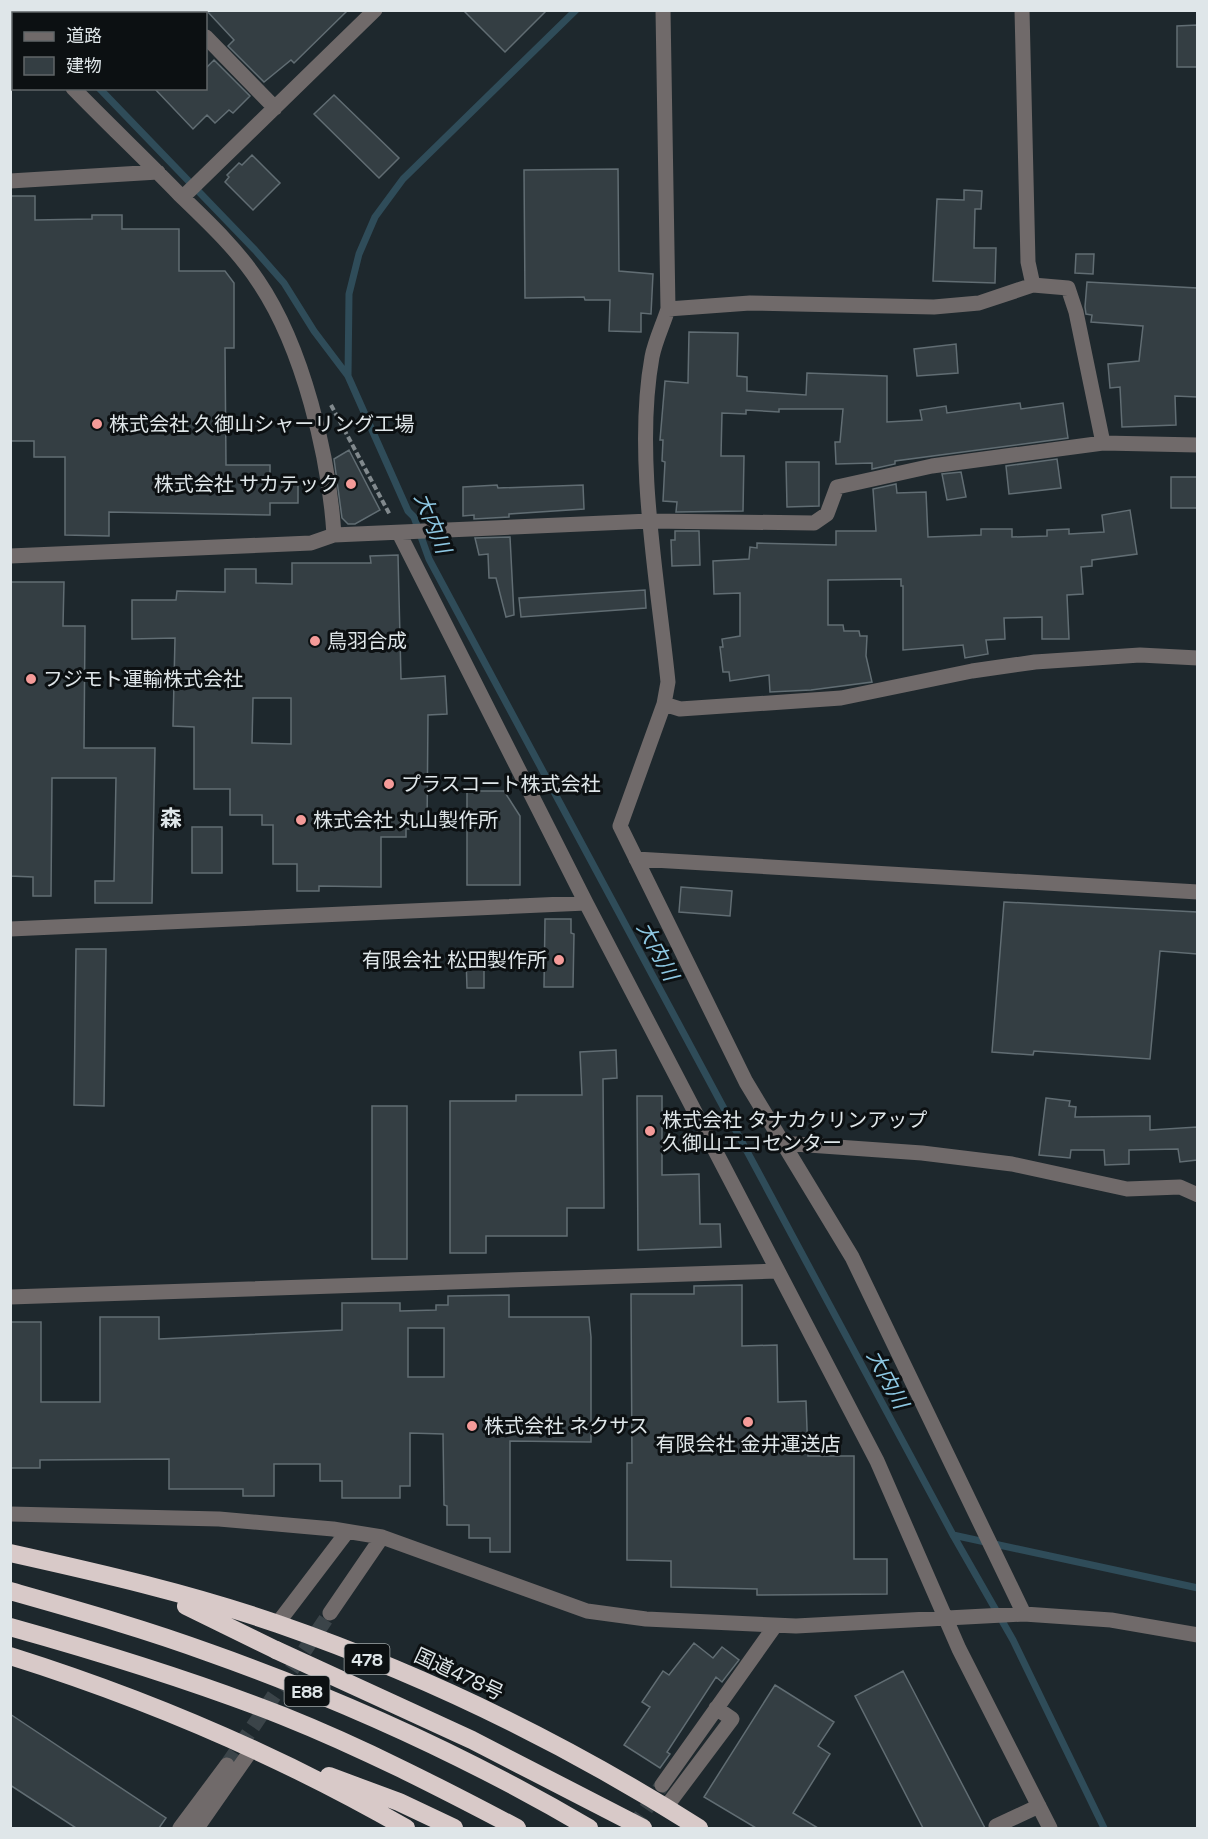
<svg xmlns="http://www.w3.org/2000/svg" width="1208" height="1839" font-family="'Space Grotesk','Noto Sans JP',sans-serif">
  <rect width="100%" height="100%" fill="#1e282d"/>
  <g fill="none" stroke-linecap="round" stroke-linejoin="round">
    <!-- stream -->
    <path stroke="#2f4c59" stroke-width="7" d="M 23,10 L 26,14
      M 99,88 L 255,250 L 284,283 L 314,331 L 348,376 L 408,511 L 414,517 L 429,559 L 953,1535 L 1013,1640 L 1104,1828
      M 348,376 L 349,294 L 359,254 L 375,217 L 403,179 L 576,10
      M 953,1535 L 1198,1588"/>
  </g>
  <!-- building -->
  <path fill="#343e43" stroke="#616d73" stroke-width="1.5" fill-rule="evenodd" d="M 206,10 L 348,10 L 294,63 L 291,60 L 264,82 L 228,46 L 234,40 Z
    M 463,10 L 547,10 L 505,52 Z
    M 1197,25 L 1197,67 L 1177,67 L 1177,26 Z
    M 214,60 L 250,96 L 233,113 L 229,110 L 215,123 L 207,115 L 193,129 L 154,88 L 206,88 L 206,68 Z
    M 334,95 L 399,158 L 379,178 L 314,114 Z
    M 252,155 L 280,183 L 253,210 L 225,182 L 229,177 L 227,175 L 239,163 L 242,165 Z
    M 618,169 L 619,271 L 653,274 L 651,314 L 641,313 L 641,332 L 609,331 L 610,300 L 585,300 L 584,297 L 525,298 L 524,170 Z
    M 964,190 L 982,191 L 981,209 L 975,209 L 974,248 L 996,248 L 995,283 L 933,281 L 937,199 L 964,200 Z
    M 10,196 L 35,196 L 35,220 L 92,219 L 92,215 L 122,215 L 122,229 L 179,229 L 179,271 L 225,271 L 234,283 L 234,348 L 225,348 L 226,465 L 270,465 L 270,484 L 298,483 L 298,503 L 270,503 L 270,515 L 109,512 L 109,536 L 65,535 L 65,457 L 34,457 L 34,441 L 10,441 Z
    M 1076,254 L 1094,254 L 1093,274 L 1075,273 Z
    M 1087,282 L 1197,288 L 1197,397 L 1175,396 L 1176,425 L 1122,427 L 1120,387 L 1110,388 L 1108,364 L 1139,361 L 1143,326 L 1091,322 L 1092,315 L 1086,314 L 1085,307 Z
    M 689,332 L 738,333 L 737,376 L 747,377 L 747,391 L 806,395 L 807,373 L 887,376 L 887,422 L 922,420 L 920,410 L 946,406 L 947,413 L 1020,403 L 1021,409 L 1063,403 L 1068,438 L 895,461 L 895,464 L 872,469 L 872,463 L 836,464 L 835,442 L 840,442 L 843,409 L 779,409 L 779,412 L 746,410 L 746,414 L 722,413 L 721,456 L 744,456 L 743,511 L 676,512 L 677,502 L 663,501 L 665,462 L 662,461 L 663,440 L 660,440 L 665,381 L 688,383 Z
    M 956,344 L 958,373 L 917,376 L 914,349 Z
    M 349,450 L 380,510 L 355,524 L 348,524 L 342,518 L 334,459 Z
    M 1057,459 L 1061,488 L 1009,494 L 1006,466 Z
    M 786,462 L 819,462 L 819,506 L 787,507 Z
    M 961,472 L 966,497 L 947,500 L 942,474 Z
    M 1171,477 L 1197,477 L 1197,508 L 1171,508 Z
    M 896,484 L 897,493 L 926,492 L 928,537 L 981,535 L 981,529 L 1012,529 L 1012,537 L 1047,536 L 1047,530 L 1069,529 L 1069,534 L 1104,532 L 1102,515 L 1130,510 L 1137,554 L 1092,560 L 1092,566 L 1081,567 L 1083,594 L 1067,595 L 1069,639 L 1042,639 L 1042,617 L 1004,618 L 1005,639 L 986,640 L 988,654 L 965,658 L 963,645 L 903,650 L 903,586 L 901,586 L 901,579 L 828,580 L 828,625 L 843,625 L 844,631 L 859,631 L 860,636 L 867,636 L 866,656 L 872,682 L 811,690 L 770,692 L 769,675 L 730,681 L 729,672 L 723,672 L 720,647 L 723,647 L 722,639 L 740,636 L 740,593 L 714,594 L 713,561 L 749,559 L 750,547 L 757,548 L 757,543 L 836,545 L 836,531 L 876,531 L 873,489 Z
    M 497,485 L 498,488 L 583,485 L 584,509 L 509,514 L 509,517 L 474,519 L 474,515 L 463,516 L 463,487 Z
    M 675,531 L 699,531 L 700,565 L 672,566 L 671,540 L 675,540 Z
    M 510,537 L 514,615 L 506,617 L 496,578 L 489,578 L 488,554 L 479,555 L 475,538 Z
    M 398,555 L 401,679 L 445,676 L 447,714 L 428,715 L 427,829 L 406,829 L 406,837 L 381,837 L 381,887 L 319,886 L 319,891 L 297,891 L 297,864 L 273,864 L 273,825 L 262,825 L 262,815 L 230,815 L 230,789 L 194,789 L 194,727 L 173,726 L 175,638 L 132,639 L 132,600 L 176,600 L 177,591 L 225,592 L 225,569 L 256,569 L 256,583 L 292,584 L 292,563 L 371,563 L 370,556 ZM 253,698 L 291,698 L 291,744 L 252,743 Z
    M 10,582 L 64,582 L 63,626 L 85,626 L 84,748 L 155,748 L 152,903 L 95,903 L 95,881 L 114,881 L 116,778 L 52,778 L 51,896 L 33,896 L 33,877 L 10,876 Z
    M 645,590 L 646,608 L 521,617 L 519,598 Z
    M 467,791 L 504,791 L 520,816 L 520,885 L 467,885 Z
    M 192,827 L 222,827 L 222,873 L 192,873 Z
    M 681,887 L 732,891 L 730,916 L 679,912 Z
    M 1004,902 L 1197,912 L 1197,954 L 1160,951 L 1150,1059 L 1034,1051 L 1033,1055 L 992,1052 Z
    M 545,919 L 571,919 L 571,933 L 574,934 L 573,987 L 544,987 Z
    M 76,949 L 106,949 L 104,1106 L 74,1105 Z
    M 466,957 L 484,957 L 484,988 L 467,988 Z
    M 616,1050 L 617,1078 L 603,1079 L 604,1208 L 567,1208 L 567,1236 L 486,1236 L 486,1253 L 450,1253 L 450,1101 L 516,1101 L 516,1095 L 582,1095 L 580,1052 Z
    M 637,1096 L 662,1096 L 662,1175 L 699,1174 L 700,1224 L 720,1224 L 721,1247 L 638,1250 Z
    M 1046,1098 L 1070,1101 L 1069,1106 L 1076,1107 L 1075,1117 L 1150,1116 L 1150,1130 L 1197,1127 L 1197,1160 L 1180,1162 L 1178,1149 L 1129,1150 L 1129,1164 L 1105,1165 L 1104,1150 L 1071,1150 L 1070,1158 L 1039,1155 Z
    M 372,1106 L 407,1106 L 407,1259 L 372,1259 Z
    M 742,1285 L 742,1346 L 777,1345 L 778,1402 L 806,1401 L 808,1456 L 854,1456 L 854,1559 L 887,1559 L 887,1594 L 757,1595 L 757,1589 L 671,1587 L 671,1561 L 627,1560 L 627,1463 L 632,1463 L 631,1294 L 694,1294 L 694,1286 Z
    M 509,1295 L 509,1317 L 589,1317 L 591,1337 L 591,1442 L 510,1441 L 510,1552 L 490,1552 L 490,1538 L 469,1538 L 469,1525 L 447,1525 L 447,1506 L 444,1505 L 443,1434 L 410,1433 L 410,1486 L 400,1486 L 400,1498 L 342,1498 L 342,1481 L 320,1481 L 320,1464 L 274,1464 L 274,1496 L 243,1496 L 243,1489 L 169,1489 L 169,1459 L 40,1460 L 40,1468 L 10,1468 L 10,1322 L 41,1322 L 41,1402 L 100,1402 L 100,1317 L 159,1317 L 159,1339 L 342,1330 L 342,1303 L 400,1303 L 400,1311 L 436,1310 L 436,1305 L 448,1305 L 448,1296 ZM 408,1328 L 444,1328 L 444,1377 L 408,1377 Z
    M 694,1643 L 713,1658 L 722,1647 L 739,1660 L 722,1682 L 716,1677 L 667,1752 L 670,1754 L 660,1768 L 624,1745 L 650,1707 L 642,1702 L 663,1671 L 669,1675 Z
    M 903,1671 L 985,1828 L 923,1828 L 855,1696 Z
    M 775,1685 L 834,1722 L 818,1746 L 830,1754 L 793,1813 L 818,1828 L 756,1828 L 704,1797 Z
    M 10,1714 L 166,1818 L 159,1828 L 76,1828 L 10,1785 Z"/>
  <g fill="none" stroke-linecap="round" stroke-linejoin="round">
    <!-- minor-tunnel -->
    <path stroke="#3b4449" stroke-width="15" stroke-dasharray="15 8" stroke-linecap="butt" d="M 227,1765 L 330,1613
      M 633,1828 L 662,1785"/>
    <!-- path -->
    <path stroke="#81898d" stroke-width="4" stroke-dasharray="6 3" stroke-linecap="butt" d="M 331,405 L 390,515"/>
    <!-- minor -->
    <path stroke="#706a6a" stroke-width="15" d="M 663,10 L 668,309
      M 1022,10 L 1028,262 L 1033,285
      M 10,27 L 14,30
      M 206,37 L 275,108
      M 10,181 L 158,172
      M 183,197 L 375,10
      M 399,533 L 586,903 L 877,1461 L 959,1649 L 1050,1828
      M 334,535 L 650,521 L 814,523 L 827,514 L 837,487 L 932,466 L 1103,443 L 1198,445
      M 10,556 L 311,543 L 334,535 C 329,456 303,347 258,281 C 237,249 207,221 179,194 C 144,158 108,124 73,88
      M 664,704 L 680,709 L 841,698 L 972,671 L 1035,662 L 1140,655 L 1198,658
      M 636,859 L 1198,892
      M 10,929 L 586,903
      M 780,1143 L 922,1153 L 1012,1164 L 1127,1189 L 1180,1187 L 1198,1195
      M 10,1297 L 776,1271
      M 10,1514 L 219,1519 L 333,1529 L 382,1537 L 587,1611 L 646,1619 L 796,1626 L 1024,1614 L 1111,1620 L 1198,1635
      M 330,1613 L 382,1537
      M 1024,1614 L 852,1257 L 746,1082 L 620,826 L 664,704 L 668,682 C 658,582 634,456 652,357 C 655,341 663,325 668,309 L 750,303 L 934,307 L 979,303 L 1033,285 L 1068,288 L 1076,312 L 1103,443
      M 277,1624 L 347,1532
      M 662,1785 L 775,1626
      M 666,1807 L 732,1719 L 716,1708
      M 996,1826 L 1039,1806
      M 180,1828 L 227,1765
      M 197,1828 L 252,1749"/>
    <!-- highway -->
    <path stroke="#d8c9c8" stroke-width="18" d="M 10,1553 C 100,1573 192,1594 278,1624 C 425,1675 568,1745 699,1828
      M 186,1606 L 276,1650
      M 10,1656 C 147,1699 282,1757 406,1828
      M 329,1776 L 399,1802 L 454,1828"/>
    <!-- highway-bridge -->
    <path stroke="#d8c9c8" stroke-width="18" d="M 10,1591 C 77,1610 145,1629 210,1653 C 340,1699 470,1758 589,1828
      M 10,1627 C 103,1653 194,1681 283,1716 C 363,1748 441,1788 517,1828
      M 276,1650 L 472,1740 L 643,1828"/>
  </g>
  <!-- markers -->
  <g fill="#f59b99" stroke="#0c1012" stroke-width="2">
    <circle cx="97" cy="424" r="6"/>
    <circle cx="351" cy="484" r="6"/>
    <circle cx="315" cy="641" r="6"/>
    <circle cx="31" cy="679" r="6"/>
    <circle cx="389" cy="784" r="6"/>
    <circle cx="301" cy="820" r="6"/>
    <circle cx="559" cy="960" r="6"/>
    <circle cx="650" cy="1131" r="6"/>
    <circle cx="748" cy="1422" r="6"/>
    <circle cx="472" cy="1426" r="6"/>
  </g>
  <g text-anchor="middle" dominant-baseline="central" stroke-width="6" stroke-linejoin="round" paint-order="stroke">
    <!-- shield labels -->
    <g fill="#0c1012" stroke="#a0a6a8" stroke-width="1.5">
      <rect x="344.5" y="1644" width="45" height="30" rx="4.5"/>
      <rect x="284.5" y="1676" width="45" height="30" rx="4.5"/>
    </g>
    <g font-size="18" font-weight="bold" fill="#dfe6e9">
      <text x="367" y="1659">478</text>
      <text x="307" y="1691">E88</text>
    </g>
    <!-- poi labels -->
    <g font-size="20" fill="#dfe6e9" stroke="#0c1012" text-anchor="start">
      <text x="109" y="424">株式会社 久御山シャーリング工場</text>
      <text x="339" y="484" text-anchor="end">株式会社 サカテック</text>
      <text x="327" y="641">鳥羽合成</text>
      <text x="43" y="679">フジモト運輸株式会社</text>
      <text x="401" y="784">プラスコート株式会社</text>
      <text x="313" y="820">株式会社 丸山製作所</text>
      <text x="547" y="960" text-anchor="end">有限会社 松田製作所</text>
      <text x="662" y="1120">株式会社 タナカクリンアップ<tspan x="662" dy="23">久御山エコセンター</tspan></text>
      <text x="484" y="1426">株式会社 ネクサス</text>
      <text x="748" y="1444" text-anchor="middle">有限会社 金井運送店</text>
    </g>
    <!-- street labels -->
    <g font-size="20" fill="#dfe6e9" stroke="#0c1012">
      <text transform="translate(459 1674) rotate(25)">国道478号</text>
    </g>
    <!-- water labels -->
    <g font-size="21" font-style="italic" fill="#8ec8e3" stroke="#0c1012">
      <text transform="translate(433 523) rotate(68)">大内川</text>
      <text transform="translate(658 951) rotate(62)">大内川</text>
      <text transform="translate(888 1379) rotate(62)">大内川</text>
    </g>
    <!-- quarter labels -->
    <g font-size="22" font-weight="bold" fill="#dfe6e9" stroke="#0c1012">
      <text x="171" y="818">森</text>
    </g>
  </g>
  <!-- border -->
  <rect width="1208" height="1839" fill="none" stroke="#dfe6e9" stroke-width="24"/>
  <!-- legend -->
  <rect x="12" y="12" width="195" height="78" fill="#0c1012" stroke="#606668" stroke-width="1.5"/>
  <rect x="24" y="32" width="30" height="9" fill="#706a6a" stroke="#606668" stroke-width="1.5"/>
  <text x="66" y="42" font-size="18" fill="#dfe6e9">道路</text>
  <rect x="24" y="57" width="30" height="18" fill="#343e43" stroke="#606668" stroke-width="1.5"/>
  <text x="66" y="72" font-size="18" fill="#dfe6e9">建物</text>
</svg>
